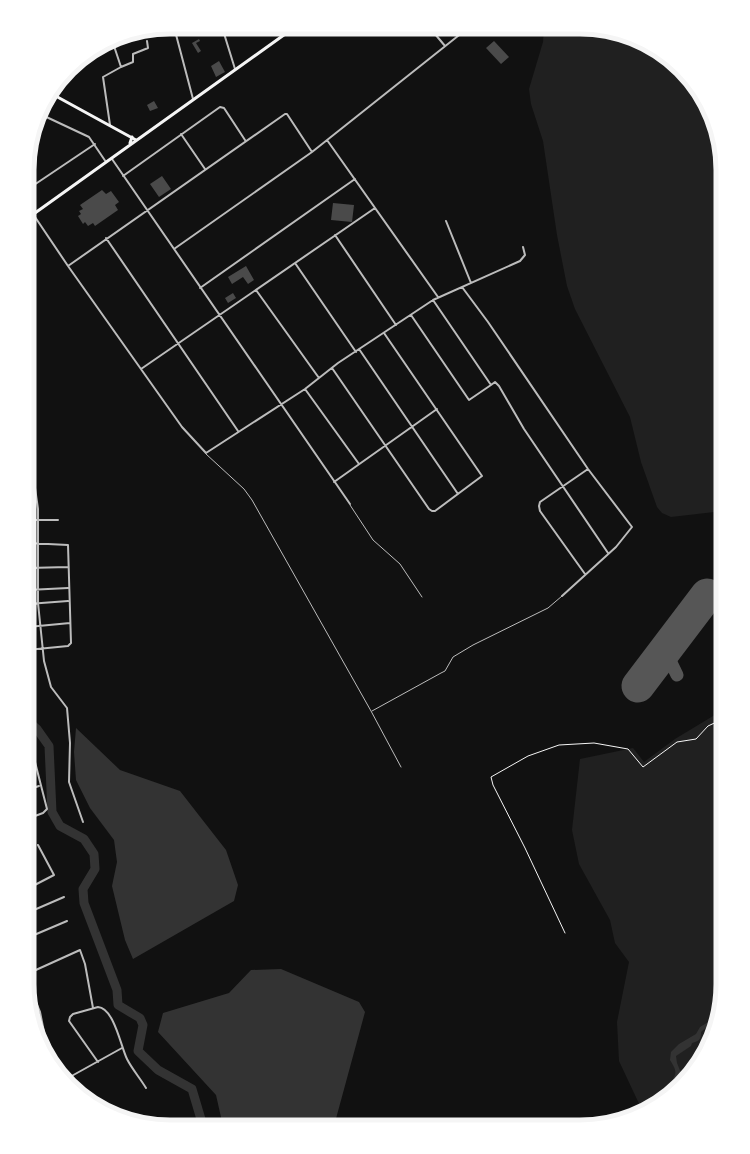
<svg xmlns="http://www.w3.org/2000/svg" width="750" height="1154" font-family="'Roboto Condensed',sans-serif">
  <rect width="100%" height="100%" fill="#111"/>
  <!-- green -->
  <path fill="#202020" d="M 544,28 L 599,28 L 667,56 L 712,115 L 723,170 L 723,511 L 671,517 L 662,513 L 657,507 L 641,462 L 630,417 L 575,309 L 567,286 L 557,235 L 543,141 L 531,104 L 529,89 L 543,42 Z
    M 723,710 L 723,993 L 712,1038 L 694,1071 L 642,1110 L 619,1061 L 617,1022 L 629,962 L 615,943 L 610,920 L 579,864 L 572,830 L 580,759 L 633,748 L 644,762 L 675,739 Z"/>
  <!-- water -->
  <path fill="#333" d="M 76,728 L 120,770 L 180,791 L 226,850 L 238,885 L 234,901 L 133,959 L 125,940 L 112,886 L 117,862 L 114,840 L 90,808 L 76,780 L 74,752 Z
    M 281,969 L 359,1002 L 365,1012 L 334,1126 L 223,1126 L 216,1095 L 158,1032 L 163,1013 L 229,993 L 251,970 Z
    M 717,1017 L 716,1024 L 708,1026 L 701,1032 C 701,1040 699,1041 692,1043 L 691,1046 L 676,1056 L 677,1063 L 681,1073 L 676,1084 L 671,1088 C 672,1073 681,1077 670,1060 L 671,1052 L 679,1044 L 696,1034 L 700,1027 Z"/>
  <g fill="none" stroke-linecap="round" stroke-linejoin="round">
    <!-- river -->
    <path stroke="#333" stroke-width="9" d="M 27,720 L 37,729 L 49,746 L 52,812 L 60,826 L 84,839 L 94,854 L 95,869 L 83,889 L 84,903 L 117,990 L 118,1005 L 140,1018 L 143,1025 L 138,1051 L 158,1070 L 192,1089 L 203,1126"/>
    <!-- taxiway -->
    <path stroke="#565656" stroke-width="13" d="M 665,650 L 677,675"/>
    <!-- runway -->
    <path stroke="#565656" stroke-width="33" d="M 638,686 L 707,595"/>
  </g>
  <!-- building -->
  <path fill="#4a4a4a" d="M 199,39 L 200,41 L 196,43 L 201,51 L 198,53 L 192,43 Z
    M 494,41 L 509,57 L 501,64 L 486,48 Z
    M 219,61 L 225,72 L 216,77 L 211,66 Z
    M 154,101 L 158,108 L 150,111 L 147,105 Z
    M 162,176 L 171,189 L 159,197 L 150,184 Z
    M 102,190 L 106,194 L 111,191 L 119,202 L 115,205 L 118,210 L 95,226 L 93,223 L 88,226 L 85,222 L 83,224 L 78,216 L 81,214 L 79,211 L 83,209 L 80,205 Z
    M 333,203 L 354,205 L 352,222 L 331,220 Z
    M 246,266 L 254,280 L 248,284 L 243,277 L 232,284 L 228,277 Z
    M 233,293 L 236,298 L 228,303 L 225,298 Z"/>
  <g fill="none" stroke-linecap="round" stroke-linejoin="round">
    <!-- path -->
    <path stroke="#f5f5f5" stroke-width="1" d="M 565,933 L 525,848 L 493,785 L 491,777 L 528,756 L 559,745 L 594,743 L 628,749 L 643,767 L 677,742 L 696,739 L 708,726 L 723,719"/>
    <!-- service -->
    <path stroke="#bcbcbc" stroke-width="1" d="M 206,454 L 244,489 L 252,500 L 371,711 L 401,767
      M 350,505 L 373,540 L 400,564 L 422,597
      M 372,711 L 441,673 L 445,671 L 453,657 L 473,645 L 548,608 L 562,596"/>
    <!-- minor -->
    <path stroke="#bcbcbc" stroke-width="2" d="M 174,27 L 193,99
      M 222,27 L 235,69
      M 227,27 L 230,30 L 237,27
      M 386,28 L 389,31 L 396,28
      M 430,28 L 445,46
      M 161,29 L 165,28
      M 102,46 L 131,35
      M 121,67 L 133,62 L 133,54 L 148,48 L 147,41
      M 40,114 L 89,137 L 106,162
      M 110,125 L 103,77 L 121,67 L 113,43
      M 181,134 L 205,169
      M 327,140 L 438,297
      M 312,152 L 287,114 L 285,114 L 68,266 L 182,427 L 206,453 L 305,389 L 338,363 L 433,300 L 520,261 L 525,255 L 523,247
      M 112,159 L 350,504
      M 123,176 L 220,107 L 224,108 L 245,140
      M 28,189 L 95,144
      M 33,214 L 68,266
      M 446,221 L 471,283
      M 335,235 L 396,325
      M 106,238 L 238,431
      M 174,249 L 312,152 L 468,28
      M 295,263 L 356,352
      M 462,287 L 488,322 L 588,469 L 632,527 L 616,547 L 562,596
      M 200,288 L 355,179
      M 256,290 L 319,378
      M 433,300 L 491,385 L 495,382 L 499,386 L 524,429 L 608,553
      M 411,315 L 469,400 L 491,385
      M 359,349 L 458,494
      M 332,368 L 429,509 L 432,511 L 435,511 L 482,476 L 384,333
      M 141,369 L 375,208
      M 305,389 L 359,464
      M 28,470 L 35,488 L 38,509 L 38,603 L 44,661 L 51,687 L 67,708 L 70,743 L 69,782 L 83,822
      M 334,482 L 437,409
      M 28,520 L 58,520
      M 28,568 L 68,567
      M 585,574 L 540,511 L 539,506 L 540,502 L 588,469
      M 28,590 L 68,588
      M 28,604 L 68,601
      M 28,627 L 70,623
      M 27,650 L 68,646 L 71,643 L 68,545 L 28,543
      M 27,790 L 39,786
      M 27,819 L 43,813 L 47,809 L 35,762 L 32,760 L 27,762
      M 27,880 L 30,887
      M 27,889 L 54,875 L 38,845
      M 27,913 L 64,897
      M 27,938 L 67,921
      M 27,956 L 34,970
      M 27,974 L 80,950 L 85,964 L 93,1008
      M 27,981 L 40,1012 L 45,1037 L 39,1040
      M 98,1062 L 69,1021 L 70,1017 L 73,1014 L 98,1007 C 114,1008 121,1047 127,1059 C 132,1069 140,1078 146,1088
      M 68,1078 L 122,1048"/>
    <!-- secondary -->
    <path stroke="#f5f5f5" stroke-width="3" d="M 52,94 L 136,140"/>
    <!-- primary -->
    <path stroke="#f5f5f5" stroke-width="3" d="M 130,143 L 132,137
      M 28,218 L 295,27"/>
  </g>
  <!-- crop -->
  <path d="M0 0H750V1154H0ZM170 34H580A136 136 0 0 1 716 170V984A136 136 0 0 1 580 1120H170A136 136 0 0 1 34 984V170A136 136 0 0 1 170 34Z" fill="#fff" fill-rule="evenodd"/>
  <path fill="none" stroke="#f5f5f5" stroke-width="5" d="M170 34H580A136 136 0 0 1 716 170V984A136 136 0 0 1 580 1120H170A136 136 0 0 1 34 984V170A136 136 0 0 1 170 34Z"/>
</svg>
